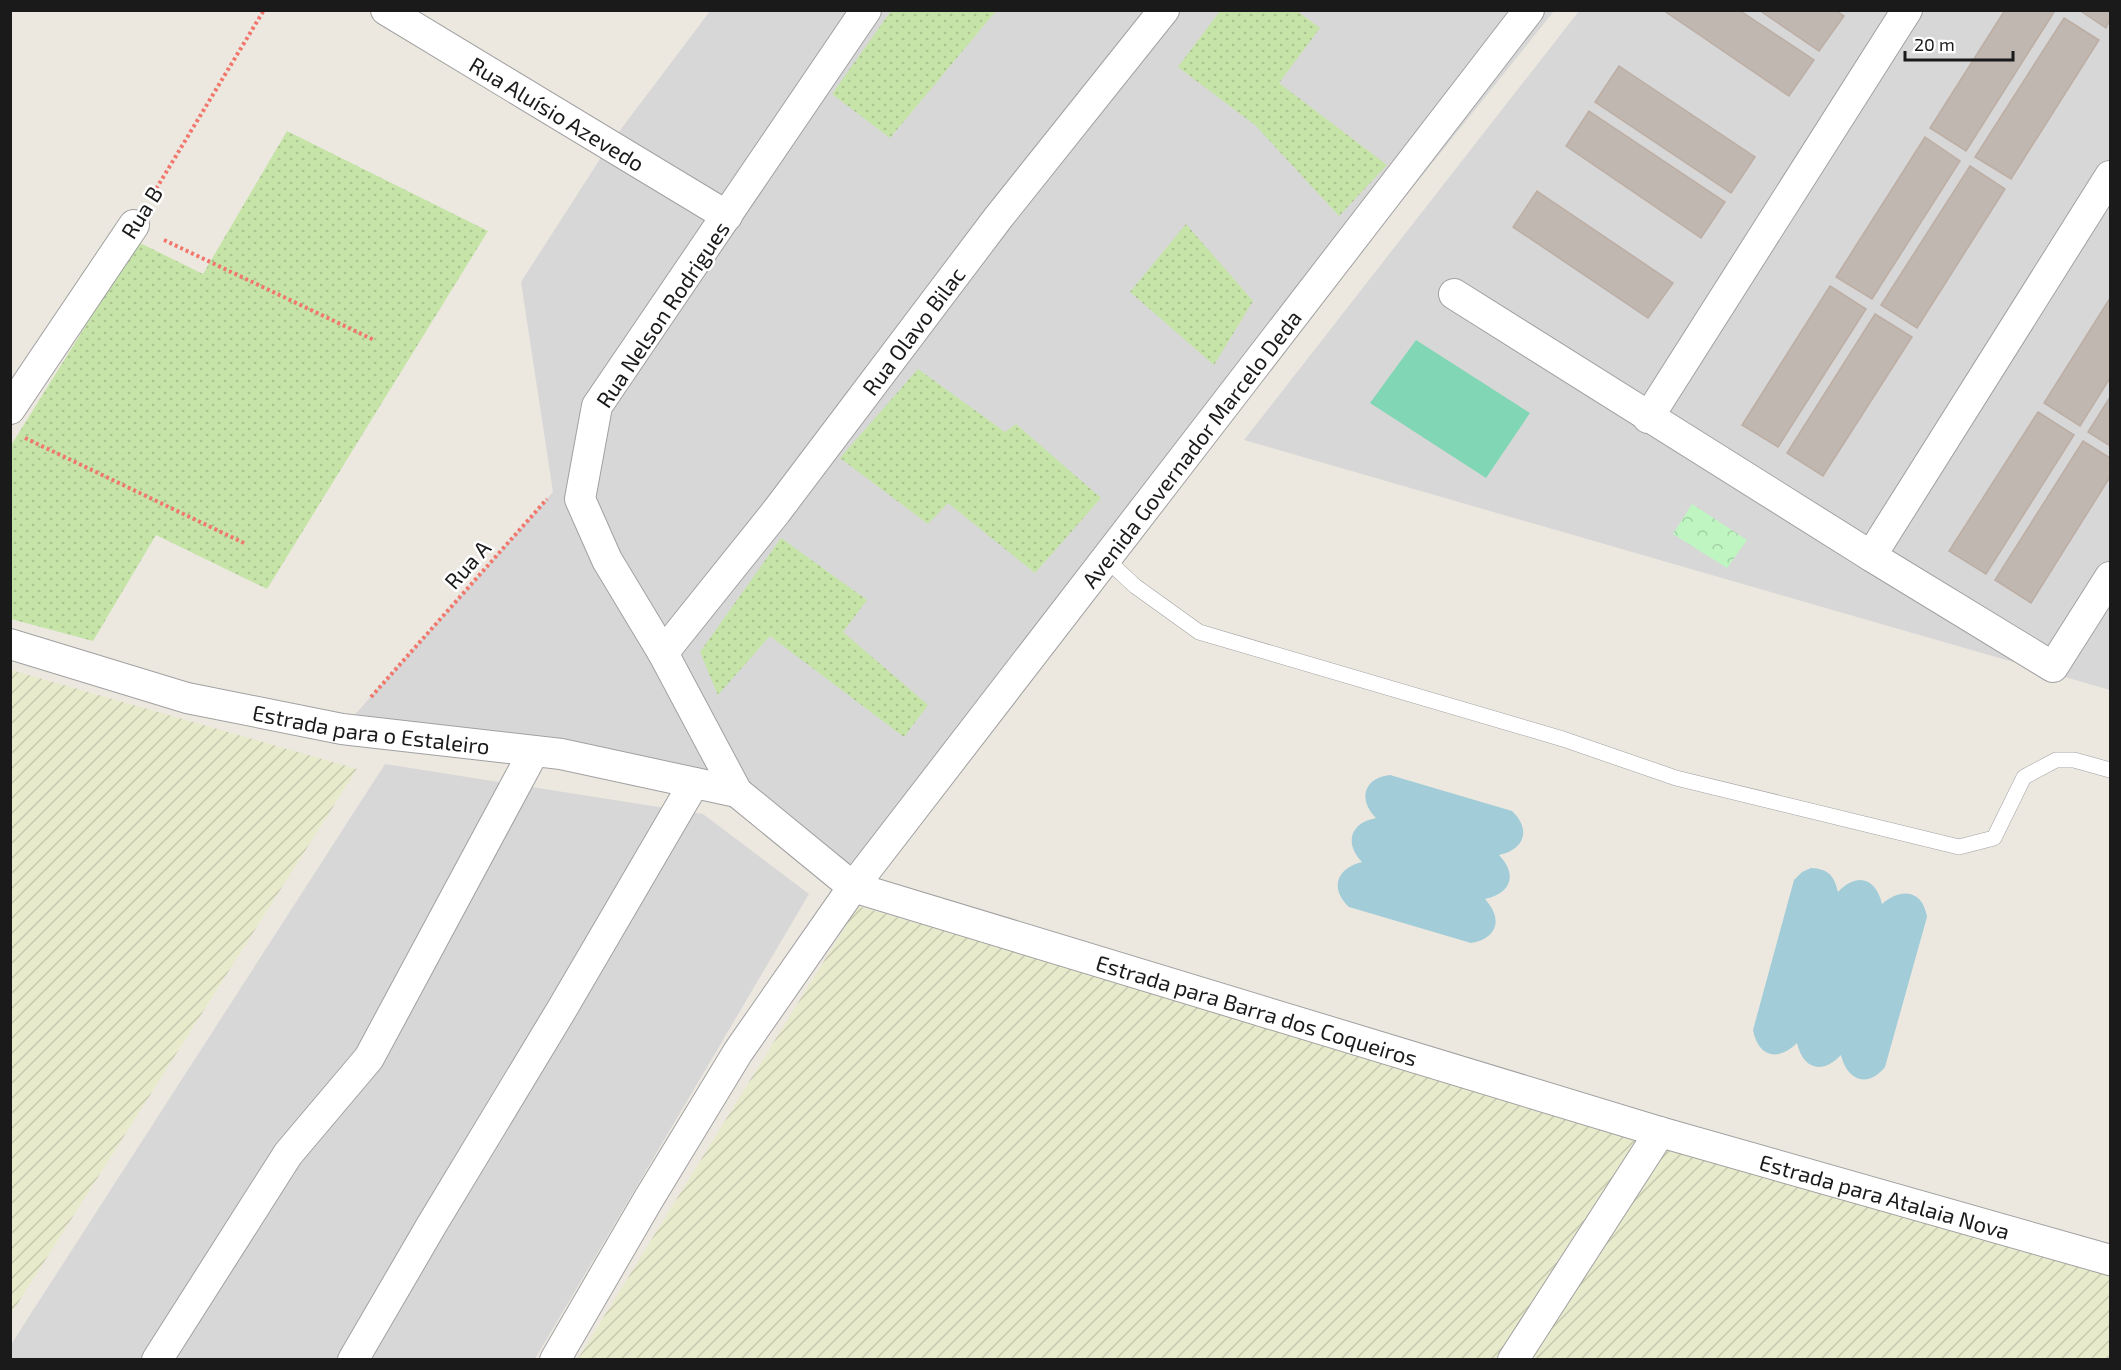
<svg xmlns="http://www.w3.org/2000/svg" width="2121" height="1370" font-family="'Exo 2',sans-serif">
  <defs>
    <pattern id="farmland-furrows" width="10" height="10" patternUnits="userSpaceOnUse" patternTransform="scale(1.5)"><rect width="10" height="10" fill="#e8eacc"/><path d="M-1 1l2-2M0 10L10 0M9 11l2-2" fill="none" stroke="#c6c8af"/></pattern>
    <pattern id="grass-dots" width="8" height="8" patternUnits="userSpaceOnUse" patternTransform="scale(1.5)"><rect width="8" height="8" fill="#c6e4a8"/><path d="M2 2h.1M6 6h.1" fill="none" stroke="#aac390" stroke-width="1.8" stroke-linecap="round"/></pattern>
    <pattern id="park-crowns" width="20" height="18" patternUnits="userSpaceOnUse" patternTransform="scale(1.5)"><rect width="20" height="18" fill="#bef5c1"/><path d="M2 6a3 3 0 1 1 6 0M12 15a3 3 0 1 1 6 0" fill="none" stroke="#a3d1a5"/></pattern>
  </defs>
  <rect width="100%" height="100%" fill="#ece8e0"/>
  <!-- residential -->
  <path fill="#d8d7d7" d="M 710,11 L 1554,11 L 853,887 L 694,783 L 342,729 L 553,492 L 521,282 L 609,145 Z
    M 1579,11 L 2110,11 L 2110,690 L 1244,440 Z
    M 385,764 L 703,814 L 809,894 L 535,1359 L 11,1360 L 10,1346 Z"/>
  <!-- farmland -->
  <path fill="url(#farmland-furrows)" d="M 11,670 L 357,769 L 11,1314 L 10,670 Z
    M 858,906 L 2110,1269 L 2110,1359 L 577,1360 Z"/>
  <!-- grass -->
  <path fill="url(#grass-dots)" d="M 891,11 L 996,11 L 890,138 L 832,94 Z
    M 1220,11 L 1297,11 L 1320,28 L 1279,83 L 1387,165 L 1339,216 L 1255,125 L 1178,67 Z
    M 287,131 L 488,231 L 267,589 L 156,535 L 93,641 L 11,619 L 10,447 L 138,242 L 203,274 Z
    M 1186,224 L 1253,301 L 1214,365 L 1130,292 Z
    M 918,369 L 1005,432 L 1016,424 L 1101,498 L 1035,573 L 948,503 L 928,524 L 840,458 Z
    M 781,538 L 867,600 L 843,632 L 928,705 L 904,737 L 770,636 L 718,695 L 700,652 Z"/>
  <!-- park -->
  <path fill="url(#park-crowns)" d="M 1692,504 L 1747,540 L 1727,568 L 1673,534 Z"/>
  <!-- pitch -->
  <path fill="#81d7b5" d="M 1416,340 L 1530,413 L 1486,478 L 1370,403 Z"/>
  <!-- water -->
  <path fill="#a2ccd7" d="M 1390,775 L 1512,811 C 1532,830 1524,850 1499,855 C 1518,875 1511,893 1485,899 C 1503,919 1498,938 1471,943 L 1349,907 C 1329,888 1337,868 1362,862 C 1344,843 1350,823 1376,818 C 1358,800 1363,778 1390,775 Z
    M 1811,868 C 1828,869 1834,875 1838,892 C 1857,872 1876,878 1882,904 C 1901,887 1923,890 1927,917 L 1885,1067 C 1867,1089 1847,1080 1841,1055 C 1822,1075 1803,1069 1797,1043 C 1778,1062 1758,1057 1753,1030 L 1794,880 L 1802,872 Z"/>
  <!-- building -->
  <path fill="#c0b7b0" stroke="#bcaea4" stroke-width="1.5" d="M 1663,10 L 1739,10 L 1814,60 L 1789,96 Z
    M 1759,10 L 1835,10 L 1844,16 L 1819,51 Z
    M 2005,10 L 2052,10 L 2054,12 L 1966,151 L 1930,128 Z
    M 2079,10 L 2110,10 L 2110,20 L 2106,28 Z
    M 2064,18 L 2099,40 L 2011,179 L 1975,157 Z
    M 1619,66 L 1755,157 L 1731,193 L 1595,102 Z
    M 1589,111 L 1725,202 L 1701,238 L 1566,146 Z
    M 1925,137 L 1960,161 L 1872,299 L 1836,277 Z
    M 1970,166 L 2005,189 L 1917,328 L 1881,305 Z
    M 1537,191 L 1673,283 L 1648,318 L 1513,227 Z
    M 1830,286 L 1866,309 L 1778,447 L 1742,425 Z
    M 2110,298 L 2110,378 L 2080,426 L 2044,403 Z
    M 1875,314 L 1912,337 L 1823,476 L 1787,453 Z
    M 2110,397 L 2110,446 L 2088,432 Z
    M 2038,412 L 2074,435 L 1986,574 L 1949,551 Z
    M 2083,441 L 2110,458 L 2110,477 L 2031,603 L 1995,580 Z"/>
  <g fill="none" stroke-linecap="round" stroke-linejoin="round">
    <!-- service casing -->
    <g stroke="#a1a1a1" stroke-width="16">
      <path id="service" d="M 1106,559 L 1135,586 L 1199,632 L 1563,739 L 1676,778 L 1959,847 L 1994,838 L 2024,777 L 2056,760 L 2074,760 L 2110,770"/>
    </g>
    <!-- minor casing -->
    <g stroke="#a1a1a1" stroke-width="32">
      <g id="minor">
        <path id="s1" d="M 386,10 L 727,216"/>
        <path id="s2" d="M 866,10 L 597,406 L 580,499 L 607,560 L 663,653 L 737,792 L 853,887 L 1660,1132 L 2110,1260"/>
        <path d="M 1454,294 L 1871,556 L 2110,176"/>
        <path d="M 10,409 L 134,225"/>
        <path d="M 1648,418 L 1907,10"/>
        <path d="M 1871,556 L 2053,667 L 2110,577"/>
        <path id="s3" d="M 10,644 L 187,698 L 342,729 L 561,754 L 737,792"/>
        <path id="s4" d="M 663,653 L 776,512 L 998,218 L 1164,10"/>
        <path d="M 157,1360 L 288,1154 L 369,1058 L 534,751"/>
        <path d="M 353,1360 L 431,1226 L 562,1009 L 694,783"/>
        <path id="s5" d="M 555,1360 L 648,1200 L 738,1052 L 853,887 L 1529,10"/>
        <path d="M 1513,1360 L 1660,1132"/>
      </g>
    </g>
    <!-- path -->
    <path stroke="#f1776c" stroke-width="4" stroke-dasharray="3 3" stroke-linecap="butt" d="M 150,199 L 264,10
      M 164,240 L 374,340
      M 25,438 L 244,543
      M 371,697 L 547,499"/>
    <!-- service -->
    <use href="#service" stroke="#fff" stroke-width="15"/>
    <!-- minor -->
    <use href="#minor" stroke="#fff" stroke-width="30"/>
  </g>
  <g text-anchor="middle" dominant-baseline="central" stroke-width="5" stroke-linejoin="round" paint-order="stroke">
    <!-- street labels -->
    <g font-size="22" fill="#1a1a1a" stroke="#fff">
      <text stroke="none"><textPath href="#s1" startOffset="200">Rua Aluísio Azevedo</textPath></text>
      <text transform="translate(141 212) rotate(-58)">Rua B</text>
      <text transform="translate(662 314) rotate(-56)">Rua Nelson Rodrigues</text>
      <text stroke="none"><textPath href="#s4" startOffset="408">Rua Olavo Bilac</textPath></text>
      <text stroke="none"><textPath href="#s5" startOffset="1113">Avenida Governador Marcelo Deda</textPath></text>
      <text transform="translate(467 564) rotate(-48)">Rua A</text>
      <text stroke="none"><textPath href="#s3" startOffset="372">Estrada para o Estaleiro</textPath></text>
      <text stroke="none"><textPath href="#s2" startOffset="1478">Estrada para Barra dos Coqueiros</textPath></text>
      <text stroke="none"><textPath href="#s2" startOffset="2133">Estrada para Atalaia Nova</textPath></text>
    </g>
  </g>
  <!-- border -->
  <rect width="2121" height="1370" fill="none" stroke="#1a1a1a" stroke-width="24"/>
  <!-- scale -->
  <path d="M1905 51v9h108v-9" fill="none" stroke="#1a1a1a" stroke-width="3"/>
  <text x="1914" y="51" font-size="18" fill="#1a1a1a" stroke="#ffffff" stroke-width="4.5" paint-order="stroke">20 m</text>
</svg>
